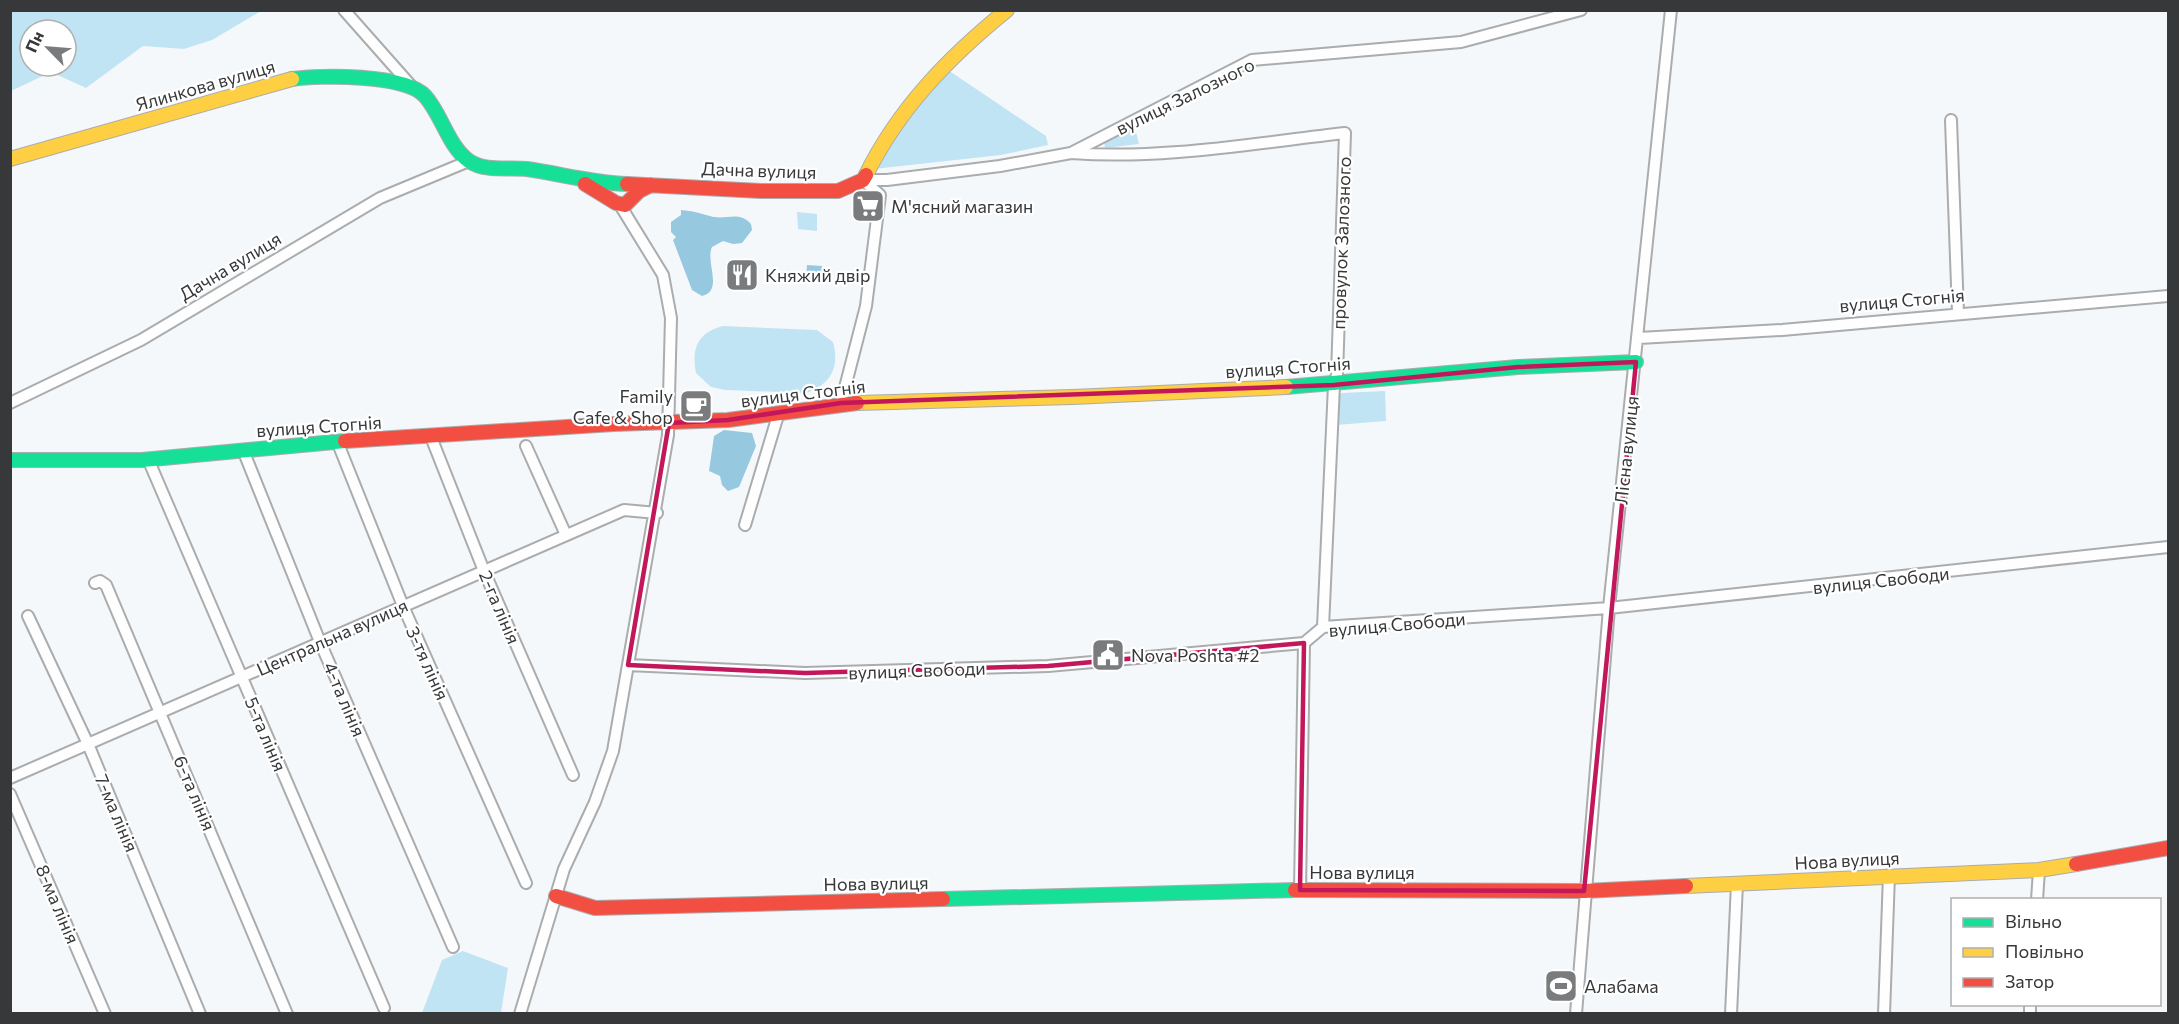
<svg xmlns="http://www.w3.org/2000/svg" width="2179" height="1024" font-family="Commissioner,sans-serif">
  <rect width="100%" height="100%" fill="#f5f8fb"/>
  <!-- green -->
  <path fill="#c1e4f4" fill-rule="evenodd" d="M 11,10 L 261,10 L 261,11 L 212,40 L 184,49 L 143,46 L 86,88 L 51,72 L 11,91 ZM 30,30 L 66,30 L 66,66 L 30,66 Z
    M 948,70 L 1046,136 L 1048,145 L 1001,155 L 874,169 L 909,116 Z
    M 1135,128 L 1139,144 L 1105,148 L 1104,142 Z
    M 797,212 L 817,214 L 817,231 L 798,229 Z
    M 723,326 L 817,330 L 833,342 C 840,367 831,385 806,393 L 725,390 L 711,387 L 696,373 C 691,349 698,332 723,326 Z
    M 1385,391 L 1386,421 L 1336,425 L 1337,397 L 1342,393 Z
    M 463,951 L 508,968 L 501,1013 L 422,1013 L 442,960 Z"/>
  <!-- water -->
  <path fill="#96c8e0" d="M 681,210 C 693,211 699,213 710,216 C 725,221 739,210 751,224 L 752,230 L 742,243 L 733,244 L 723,241 L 712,247 C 705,262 724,291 702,296 L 692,290 L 673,240 L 676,237 L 671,232 L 671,222 L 681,215 Z
    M 807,265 L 822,266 L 821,281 L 806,281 Z
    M 724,430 L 752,433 L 756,446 L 739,487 L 728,491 L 722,485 L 720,476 L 709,471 L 714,436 Z"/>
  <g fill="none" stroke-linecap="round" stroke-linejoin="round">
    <!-- street casing -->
    <g stroke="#aaacad" stroke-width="14">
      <path id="street" d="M 344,10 L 413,88
        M 1951,120 L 1958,313
        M 1071,153 C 1162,160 1255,143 1345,133 L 1337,375 L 1334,385 L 1323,627
        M 863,180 L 887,180 L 1000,166 L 1071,153 L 1252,60 L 1461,42 L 1581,10
        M 1639,338 L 1782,330 L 2168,296
        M 10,403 L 141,340 L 380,198 L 469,161
        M 841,403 L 866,306 L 880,195 L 863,180
        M 431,437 L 484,571 L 573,775
        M 337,441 L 403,606 L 526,883
        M 526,446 L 566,535
        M 243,450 L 320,642 L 453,947
        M 148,459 L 384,1008
        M 745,525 L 779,412
        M 95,583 L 100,581 L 106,585 L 287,1014
        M 28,616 L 88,744 L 200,1014
        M 628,665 L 805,673 L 1048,666 L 1304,643 L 1323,627 L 1609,608 L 2168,547
        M 10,778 L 624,510 L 657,513
        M 10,794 L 105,1014
        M 1300,890 L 1304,643
        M 2037,900 L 2039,870
        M 520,1014 L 564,869 L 595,802 L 613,751 L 668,435 L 671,318 L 663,275 L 620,205
        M 1576,1014 L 1609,608 L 1671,10
        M 1731,1014 L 1737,884
        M 1884,1014 L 1889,875
        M 2030,1014 L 2030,1004"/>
    </g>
    <!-- fast casing -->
    <g stroke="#aaacad" stroke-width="16">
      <path id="fast" d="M 292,79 C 320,75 405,74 425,96 C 442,115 448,146 469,161 C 485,172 509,167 527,169 C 561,174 593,183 627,184
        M 1286,387 L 1518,367 L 1636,362
        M 10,460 L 142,460 L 345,441
        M 943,899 L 1295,890"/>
    </g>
    <!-- slow casing -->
    <g stroke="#aaacad" stroke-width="16">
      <path id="slow" d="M 10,159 L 292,79
        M 866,175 C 899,108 949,57 1007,10
        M 857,403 L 1073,397 L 1286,387
        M 1686,886 L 2039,870 L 2076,864"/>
    </g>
    <!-- jam casing -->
    <g stroke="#aaacad" stroke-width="16">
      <path id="jam" d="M 585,184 L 616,203 L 625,205 L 639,191 L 651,185
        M 627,184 L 761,191 L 838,191 L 863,180 L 866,175
        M 345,441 L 614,424 L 728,420 L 857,403
        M 2076,864 L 2168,848
        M 1295,890 L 1584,891 L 1686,886
        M 556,896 L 595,908 L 943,899"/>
    </g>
    <!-- street -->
    <use href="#street" stroke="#fefefe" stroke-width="10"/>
    <!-- fast -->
    <use href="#fast" stroke="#16e098" stroke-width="14"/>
    <!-- slow -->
    <use href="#slow" stroke="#ffcf43" stroke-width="14"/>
    <!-- jam -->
    <use href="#jam" stroke="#f24e42" stroke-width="14"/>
  </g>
  <!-- marked area -->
  <path fill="none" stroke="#c2185b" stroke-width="4.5" stroke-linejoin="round" d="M 1636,362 L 1584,891 L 1300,890 L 1304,643 L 1048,666 L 805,673 L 628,665 L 669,423 L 728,420 L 841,403 L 1334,385 L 1518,367 Z"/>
  <!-- icons -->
  <defs>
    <g id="supermarket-square" transform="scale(1.725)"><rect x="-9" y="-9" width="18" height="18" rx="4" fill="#797b7d" stroke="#fff"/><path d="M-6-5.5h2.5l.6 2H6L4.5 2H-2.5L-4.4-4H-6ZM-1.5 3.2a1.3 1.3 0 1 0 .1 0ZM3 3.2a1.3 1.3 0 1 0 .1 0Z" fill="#fff"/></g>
    <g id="restaurant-square" transform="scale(1.725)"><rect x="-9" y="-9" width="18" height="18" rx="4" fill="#797b7d" stroke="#fff"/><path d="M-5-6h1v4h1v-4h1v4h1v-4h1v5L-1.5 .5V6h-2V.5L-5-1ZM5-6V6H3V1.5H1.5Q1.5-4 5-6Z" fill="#fff"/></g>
    <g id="cafe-square" transform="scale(1.725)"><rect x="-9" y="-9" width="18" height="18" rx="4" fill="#797b7d" stroke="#fff"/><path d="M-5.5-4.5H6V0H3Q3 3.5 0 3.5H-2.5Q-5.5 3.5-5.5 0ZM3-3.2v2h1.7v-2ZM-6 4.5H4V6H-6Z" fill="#fff"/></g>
    <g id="civic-square" transform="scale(1.725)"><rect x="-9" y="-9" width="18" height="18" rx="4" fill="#797b7d" stroke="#fff"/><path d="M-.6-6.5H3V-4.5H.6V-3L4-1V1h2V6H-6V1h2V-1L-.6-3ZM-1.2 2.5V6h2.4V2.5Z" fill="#fff"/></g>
    <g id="stadium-square" transform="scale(1.725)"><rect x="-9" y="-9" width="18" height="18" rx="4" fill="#797b7d" stroke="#fff"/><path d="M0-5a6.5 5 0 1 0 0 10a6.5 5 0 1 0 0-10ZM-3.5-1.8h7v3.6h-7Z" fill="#fff"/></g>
  </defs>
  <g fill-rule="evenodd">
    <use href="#supermarket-square" x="868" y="206"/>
    <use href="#restaurant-square" x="742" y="275"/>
    <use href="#cafe-square" x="696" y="406"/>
    <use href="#civic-square" x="1108" y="655"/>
    <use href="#stadium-square" x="1561" y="986"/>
  </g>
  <g text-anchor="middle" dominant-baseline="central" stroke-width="4.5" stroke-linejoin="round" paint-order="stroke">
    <!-- street labels -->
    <g font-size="18" fill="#363839" stroke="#fff">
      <text transform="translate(205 85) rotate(-16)">Ялинкова вулиця</text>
      <text transform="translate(1185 96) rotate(-26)">вулиця Залозного</text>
      <text transform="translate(759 170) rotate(2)">Дачна вулиця</text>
      <text transform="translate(1341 243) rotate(-88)">провулок Залозного</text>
      <text transform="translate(230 266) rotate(-31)">Дачна вулиця</text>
      <text transform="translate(1902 300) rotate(-5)">вулиця Стогнія</text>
      <text transform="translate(1288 367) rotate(-4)">вулиця Стогнія</text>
      <text transform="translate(803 393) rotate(-7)">вулиця Стогнія</text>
      <text transform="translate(319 426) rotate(-4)">вулиця Стогнія</text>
      <text transform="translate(1626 450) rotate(-84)">Лісна вулиця</text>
      <text transform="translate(1881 580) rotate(-6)">вулиця Свободи</text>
      <text transform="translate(500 607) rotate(67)">2-га лінія</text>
      <text transform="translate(1397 624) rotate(-5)">вулиця Свободи</text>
      <text transform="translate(332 637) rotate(-24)">Центральна вулиця</text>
      <text transform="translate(428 663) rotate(66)">3-тя лінія</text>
      <text transform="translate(917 670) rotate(-2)">вулиця Свободи</text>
      <text transform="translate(345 699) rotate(67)">4-та лінія</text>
      <text transform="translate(266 734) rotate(67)">5-та лінія</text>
      <text transform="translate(195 793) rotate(67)">6-та лінія</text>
      <text transform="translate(117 813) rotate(67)">7-ма лінія</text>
      <text transform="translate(1847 860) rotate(-3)">Нова вулиця</text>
      <text x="1362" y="872">Нова вулиця</text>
      <text transform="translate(876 883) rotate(-1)">Нова вулиця</text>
      <text transform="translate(58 904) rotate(67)">8-ма лінія</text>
    </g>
    <!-- poi labels -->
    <g font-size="18" fill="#363839" stroke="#fff" text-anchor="start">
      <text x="891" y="206">М'ясний магазин</text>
      <text x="765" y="275">Княжий двір</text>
      <text x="673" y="396" text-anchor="end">Family<tspan x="673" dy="21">Cafe &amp; Shop</tspan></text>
      <text x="1131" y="655">Nova Poshta #2</text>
      <text x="1584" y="986">Алабама</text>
    </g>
  </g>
  <!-- border -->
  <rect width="2179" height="1024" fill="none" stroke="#363839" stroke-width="24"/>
  <!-- legend -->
  <rect x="1951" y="898" width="210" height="108" fill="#ffffff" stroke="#afafb0" stroke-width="1.5"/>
  <rect x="1963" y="918" width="30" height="9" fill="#16e098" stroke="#afafb0" stroke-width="1.5"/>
  <text x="2005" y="928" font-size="18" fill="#363839">Вільно</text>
  <rect x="1963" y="948" width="30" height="9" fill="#ffcf43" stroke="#afafb0" stroke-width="1.5"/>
  <text x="2005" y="958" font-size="18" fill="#363839">Повільно</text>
  <rect x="1963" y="978" width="30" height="9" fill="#f24e42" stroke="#afafb0" stroke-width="1.5"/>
  <text x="2005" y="988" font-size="18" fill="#363839">Затор</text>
  <!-- north arrow -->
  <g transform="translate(48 48) rotate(295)"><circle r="28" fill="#ffffff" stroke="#afafb0" stroke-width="1.5"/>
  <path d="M0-4.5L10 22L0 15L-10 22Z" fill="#797b7d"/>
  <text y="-9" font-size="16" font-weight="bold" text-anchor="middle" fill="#363839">Пн</text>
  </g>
</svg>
